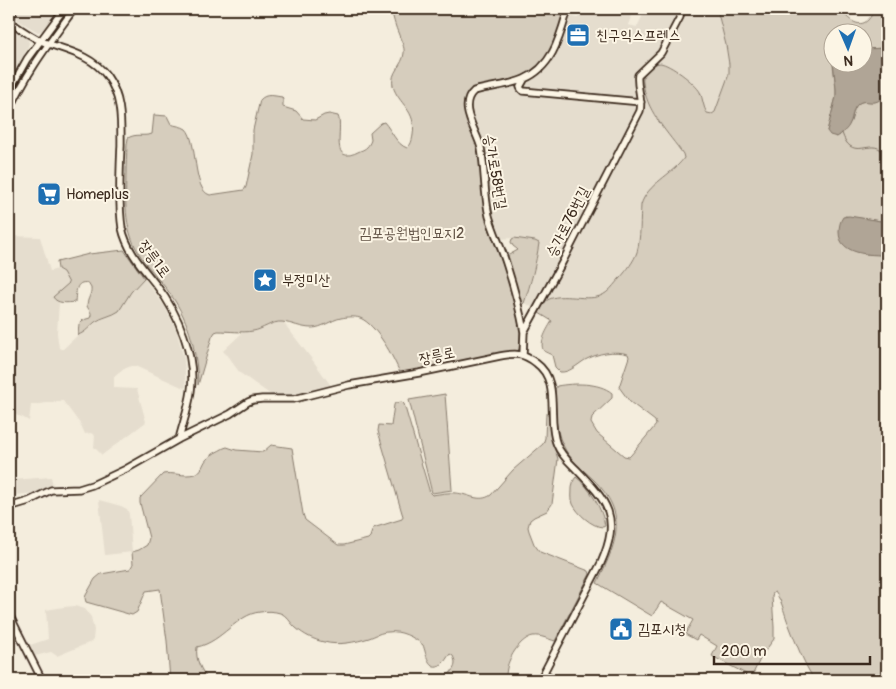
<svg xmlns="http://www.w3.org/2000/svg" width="896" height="689" font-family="Pangolin,'Poor Story',sans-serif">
  <rect width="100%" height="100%" fill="#f4eddd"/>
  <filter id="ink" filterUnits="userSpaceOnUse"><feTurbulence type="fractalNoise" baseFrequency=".02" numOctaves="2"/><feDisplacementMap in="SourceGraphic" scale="10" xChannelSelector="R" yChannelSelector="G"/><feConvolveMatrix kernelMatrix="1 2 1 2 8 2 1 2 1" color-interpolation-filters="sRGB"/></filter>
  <g filter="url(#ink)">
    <!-- built -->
    <path fill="#e5ddce" d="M 9,9 L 60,9 L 44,30 L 38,32 L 9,15 Z
      M 582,9 L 634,9 L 628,25 L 637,27 L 646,9 L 717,9 L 726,45 L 729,64 L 729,74 L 717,109 L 715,112 L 710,114 L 707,113 L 705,111 L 700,93 L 697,87 L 685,77 L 667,66 L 659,63 L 655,64 L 646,71 L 646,98 L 657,119 L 683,154 L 684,158 L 641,205 L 639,241 L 636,254 L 632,262 L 623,274 L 610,290 L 604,294 L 594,298 L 580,298 L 556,297 L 550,298 L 543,304 L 540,311 L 524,303 L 530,287 L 537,259 L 535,241 L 514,238 L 499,239 L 490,210 L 483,146 L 472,115 L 470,105 L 473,97 L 475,95 L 483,92 L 517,84 L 536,75 L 544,69 L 548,65 L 559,47 L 569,16 L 578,18 Z
      M 9,27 L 23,35 L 27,38 L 29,43 L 27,49 L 9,81 Z
      M 9,236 L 40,237 L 50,271 L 58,269 L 63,272 L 69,283 L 57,302 L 59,302 L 57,333 L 59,348 L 61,349 L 63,349 L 78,335 L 86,331 L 97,321 L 116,313 L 119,311 L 131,292 L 144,278 L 165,307 L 176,329 L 184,359 L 186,387 L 184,388 L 135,366 L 131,366 L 124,369 L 114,377 L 114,388 L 137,389 L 146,422 L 102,455 L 94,447 L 95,436 L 91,433 L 85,434 L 81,425 L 63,401 L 31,405 L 29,421 L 22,417 L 9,413 Z
      M 283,322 L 311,358 L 332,387 L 296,396 L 274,397 L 240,373 L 234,365 L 230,358 L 223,351 L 243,332 L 255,331 L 276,323 Z
      M 51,477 L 53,486 L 38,493 L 14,495 L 13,480 Z
      M 99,500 L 121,506 L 127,509 L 129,514 L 132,552 L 105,555 Z
      M 75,606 L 85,609 L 91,617 L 94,630 L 93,640 L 91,642 L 57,656 L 51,652 L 35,656 L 30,645 L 48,639 L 46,610 L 64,607 Z"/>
    <!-- green -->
    <path fill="#d6cdbd" stroke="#887c6e" d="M 391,9 L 566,9 L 558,34 L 550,53 L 540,65 L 521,77 L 483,86 L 472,90 L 469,92 L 465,101 L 465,112 L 479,149 L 488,225 L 506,273 L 517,313 L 520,330 L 520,343 L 519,349 L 517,351 L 400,373 C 394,358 376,324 360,318 C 354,316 347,317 341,318 C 331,320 322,328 312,328 C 301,328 292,323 282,322 C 272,321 262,330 253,331 C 241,333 230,331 218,331 L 215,332 L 212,337 L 198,385 C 197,353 190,322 171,295 C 160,279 144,265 135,246 C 123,222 126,194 126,168 C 127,158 126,147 128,138 C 136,133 144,137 152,134 L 154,115 L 167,116 L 171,124 C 175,126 182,126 186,129 C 198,141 192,190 210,195 L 244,190 L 246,187 L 253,154 L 253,130 L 260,100 C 266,93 274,96 282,97 L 283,100 L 283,107 L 296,111 L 303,119 L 315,120 L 324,115 L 329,114 L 338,116 C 344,128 328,168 360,151 C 366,149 369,146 371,140 L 370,133 L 381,123 L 384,122 C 392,131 396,144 407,148 C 411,145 412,141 413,135 C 417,110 398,104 393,86 C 390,71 403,66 404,53 C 405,47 401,41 399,35 C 395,26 393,17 391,9 Z
      M 717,9 L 840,9 C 846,17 858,30 868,20 C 871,17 873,12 875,9 L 887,9 L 887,48 L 864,49 L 864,32 L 834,32 L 833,51 L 832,53 L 832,57 L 836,89 L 836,97 L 827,131 L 839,136 C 844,131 848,127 851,121 C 853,116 853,110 856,106 C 859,102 863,101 867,101 C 869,101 872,102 875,101 C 888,100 887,82 887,71 L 887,222 L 845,216 L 865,254 L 887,255 L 887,680 L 814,680 C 804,663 796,644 789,625 C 784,614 783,602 775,592 L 773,593 L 772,596 L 774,627 L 774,639 L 762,655 L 750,680 L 743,680 L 746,674 L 712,656 L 717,646 L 699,635 L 696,640 L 685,634 L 693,620 L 661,602 L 652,616 L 597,583 C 616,544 630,515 593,479 C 582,469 569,459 563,445 C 554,428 556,407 555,389 L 557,386 C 573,383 599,382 612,393 L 612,398 L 592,417 L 591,423 L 597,433 L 624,456 L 629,457 L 631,455 L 656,425 L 655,421 L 630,402 L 619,387 L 629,357 L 628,354 C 614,350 598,353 585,360 C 577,365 569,373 560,372 L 555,367 L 552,355 C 550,354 545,352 544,351 C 538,343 548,328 552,321 L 539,313 C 540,310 542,306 544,303 C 555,290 585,302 600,296 C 609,293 614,284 620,278 C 627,270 634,261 637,252 C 641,237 640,220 641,205 C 647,184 672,175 684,158 L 683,154 C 669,134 648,113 644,88 C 642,80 642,73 649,68 C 652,66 656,63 660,63 C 670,64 695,83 700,92 C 703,99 703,107 707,113 L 712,114 L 715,112 L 729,74 L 729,64 L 726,45 Z
      M 514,238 L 535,241 L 539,243 C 536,264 531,283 524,303 L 522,305 L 521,304 L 507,258 L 507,256 L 518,250 L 517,249 L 513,246 L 511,242 L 512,239 Z
      M 124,250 L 144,278 L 131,292 L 119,311 C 112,316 102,317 95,322 C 89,327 86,332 78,335 L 79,324 L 83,320 L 90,318 C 93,312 89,311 87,306 C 87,299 92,294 91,288 L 88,283 C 75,280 76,293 75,302 C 67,303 57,304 53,297 L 69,283 L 63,272 L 58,269 L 57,262 L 89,254 Z
      M 445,394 L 452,490 L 432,493 L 409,400 Z
      M 402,402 L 404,404 L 430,493 L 432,495 C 440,494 449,492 456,493 C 469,494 479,503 491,495 L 513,470 L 543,444 L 545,438 L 546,414 L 549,414 L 551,437 L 558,459 L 552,504 L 547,511 L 534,517 L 530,520 L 528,527 L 529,531 L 534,544 L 540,552 L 589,571 L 590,574 L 555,641 C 548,639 540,635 533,636 C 521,638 509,657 507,668 C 506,672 506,676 506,680 L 445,680 C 450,671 459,668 453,656 L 450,654 C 447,657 445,662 442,664 C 428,673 426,652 423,645 C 414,637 400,630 388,632 C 381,632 375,636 369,638 C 356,642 338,646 324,642 C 314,640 304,635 296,628 C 291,624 287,615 280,613 C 274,611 266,611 260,612 C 237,614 222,642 197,647 C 195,660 201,669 208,680 L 170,680 L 167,641 L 160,589 L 146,591 L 137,612 L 132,615 L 86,602 L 85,598 L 86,595 L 95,579 L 101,574 L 130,569 L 133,564 L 132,552 L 139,550 L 147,545 L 149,538 L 140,503 L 140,498 L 163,474 C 173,472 184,477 195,474 C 203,471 202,464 207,459 C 211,454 219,451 224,448 L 227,447 L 236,450 L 263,452 L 271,445 L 292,448 L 303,514 L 305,520 L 338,545 L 344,545 L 368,539 L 370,537 L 373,528 L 402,519 L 403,516 L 402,513 L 378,431 L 379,425 L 391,426 L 394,405 L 395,403 Z
      M 576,477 C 589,486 603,510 605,526 L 603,527 C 592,527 577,513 573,504 C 571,499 572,493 572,488 C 573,483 573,480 576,477 Z"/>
    <!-- water -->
    <path fill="#b0a596" stroke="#817466" d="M 887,48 C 887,61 892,99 875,102 C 868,103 862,99 857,105 C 852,110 853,117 850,123 C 848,129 841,134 837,137 L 830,135 L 827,131 L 836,97 L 836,89 L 832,53 L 833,51 L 834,62 L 864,62 L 864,49 Z
      M 849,216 L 887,222 L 887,255 C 871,255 839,255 839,232 C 839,227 840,221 843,217 Z"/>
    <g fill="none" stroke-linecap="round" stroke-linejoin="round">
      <!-- stream -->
      <path stroke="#817466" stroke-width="1" d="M 842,133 C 851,161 868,141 880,149 C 883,152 885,157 887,160"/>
      <!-- minor casing -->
      <g stroke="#3b2a1e" stroke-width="9">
        <path id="minor" d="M 9,21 C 19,28 30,36 41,41 C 64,50 91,54 107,76 C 122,97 121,120 121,145 C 120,170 118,203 122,228 C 127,251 143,268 157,286 C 178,313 196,356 191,391 C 189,407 183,423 179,439
          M 10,22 L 13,9
          M 524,80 L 520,87 L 521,89 L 523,91 L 641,102
          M 9,91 L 27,59 L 64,9
          M 9,112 C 25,74 50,42 74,9
          M 524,332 C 520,310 514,288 507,266 C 502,249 494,233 489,216 C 484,194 485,170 481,148 C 477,131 457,106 474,91 C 490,86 508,86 524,79 C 553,67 560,36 568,9
          M 523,355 L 524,332 L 563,261 L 640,111 C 643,98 636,87 638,75 L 661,53 L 680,17 L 681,9
          M 9,507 L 29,501 L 51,490 L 79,489 L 92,485 L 126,469 L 179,439 L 230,414 L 248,402 L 253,400 L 262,399 L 294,399 L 349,385 L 419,373 L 500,356 C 516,353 523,353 536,363 C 562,382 546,419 557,445 C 561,455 569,462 576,469 C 608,502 621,517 601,563 L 540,680
          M 9,614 L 42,680
          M 544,673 L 555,680"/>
      </g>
      <!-- minor -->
      <use href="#minor" stroke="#fcf5e5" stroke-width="5.5"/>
    </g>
  </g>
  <!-- icons -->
  <defs>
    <g id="office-square" transform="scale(1.25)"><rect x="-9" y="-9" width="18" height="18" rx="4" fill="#1f6fb2" stroke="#fcf5e5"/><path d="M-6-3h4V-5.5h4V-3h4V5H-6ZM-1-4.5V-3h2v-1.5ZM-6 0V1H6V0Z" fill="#fff"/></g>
    <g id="supermarket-square" transform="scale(1.25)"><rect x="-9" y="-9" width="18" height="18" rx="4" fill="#1f6fb2" stroke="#fcf5e5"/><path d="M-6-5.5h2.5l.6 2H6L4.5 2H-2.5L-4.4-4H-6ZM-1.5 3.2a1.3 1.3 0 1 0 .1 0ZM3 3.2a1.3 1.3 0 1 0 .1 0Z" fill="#fff"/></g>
    <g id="sight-square" transform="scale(1.25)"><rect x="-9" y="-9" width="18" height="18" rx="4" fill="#1f6fb2" stroke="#fcf5e5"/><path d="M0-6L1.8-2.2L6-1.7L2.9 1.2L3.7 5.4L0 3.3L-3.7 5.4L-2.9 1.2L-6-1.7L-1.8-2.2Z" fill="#fff"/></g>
    <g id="civic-square" transform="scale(1.25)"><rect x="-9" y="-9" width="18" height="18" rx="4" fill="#1f6fb2" stroke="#fcf5e5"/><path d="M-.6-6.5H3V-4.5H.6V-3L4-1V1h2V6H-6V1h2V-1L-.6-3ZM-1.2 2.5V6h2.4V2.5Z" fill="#fff"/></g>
  </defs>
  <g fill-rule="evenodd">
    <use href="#office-square" x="578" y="35"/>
    <use href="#supermarket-square" x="49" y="194"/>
    <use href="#sight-square" x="265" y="280"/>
    <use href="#civic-square" x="621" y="629"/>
  </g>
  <g text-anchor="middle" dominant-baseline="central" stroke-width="4" stroke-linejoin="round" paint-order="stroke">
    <!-- poi labels -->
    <g font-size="15" fill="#3b2a1e" stroke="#fcf5e5" text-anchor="start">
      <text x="596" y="35">친구익스프레스</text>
      <text x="66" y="194">Homeplus</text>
      <text x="282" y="280">부정미산</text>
      <text x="638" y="629">김포시청</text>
    </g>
    <!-- street labels -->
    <g font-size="15" fill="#3b2a1e" stroke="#fcf5e5">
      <text transform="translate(495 172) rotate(80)">승가로58번길</text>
      <text transform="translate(568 222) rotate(-63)">승가로76번길</text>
      <text transform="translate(154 259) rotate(54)">장릉1로</text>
      <text transform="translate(437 356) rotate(-12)">장릉로</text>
    </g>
    <!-- park labels -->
    <g font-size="15" fill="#625346" stroke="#fcf5e5">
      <text x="412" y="233">김포공원법인묘지2</text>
    </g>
  </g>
  <!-- margin -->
  <rect width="896" height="689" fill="none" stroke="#fcf5e5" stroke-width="30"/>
  <rect x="15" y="15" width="866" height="659" fill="none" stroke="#3b2a1e" stroke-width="2" filter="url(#ink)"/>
  <!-- north arrow -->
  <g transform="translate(848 48) rotate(178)"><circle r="24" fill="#fcf5e5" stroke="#afa495"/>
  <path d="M0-4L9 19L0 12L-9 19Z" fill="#1f6fb2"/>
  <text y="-8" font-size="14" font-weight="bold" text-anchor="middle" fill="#3b2a1e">N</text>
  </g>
  <!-- scale -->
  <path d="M714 656v8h156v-8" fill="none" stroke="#3b2a1e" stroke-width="2.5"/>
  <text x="721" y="656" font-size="15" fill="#3b2a1e" stroke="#fcf5e5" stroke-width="4" paint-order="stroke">200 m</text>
</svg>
